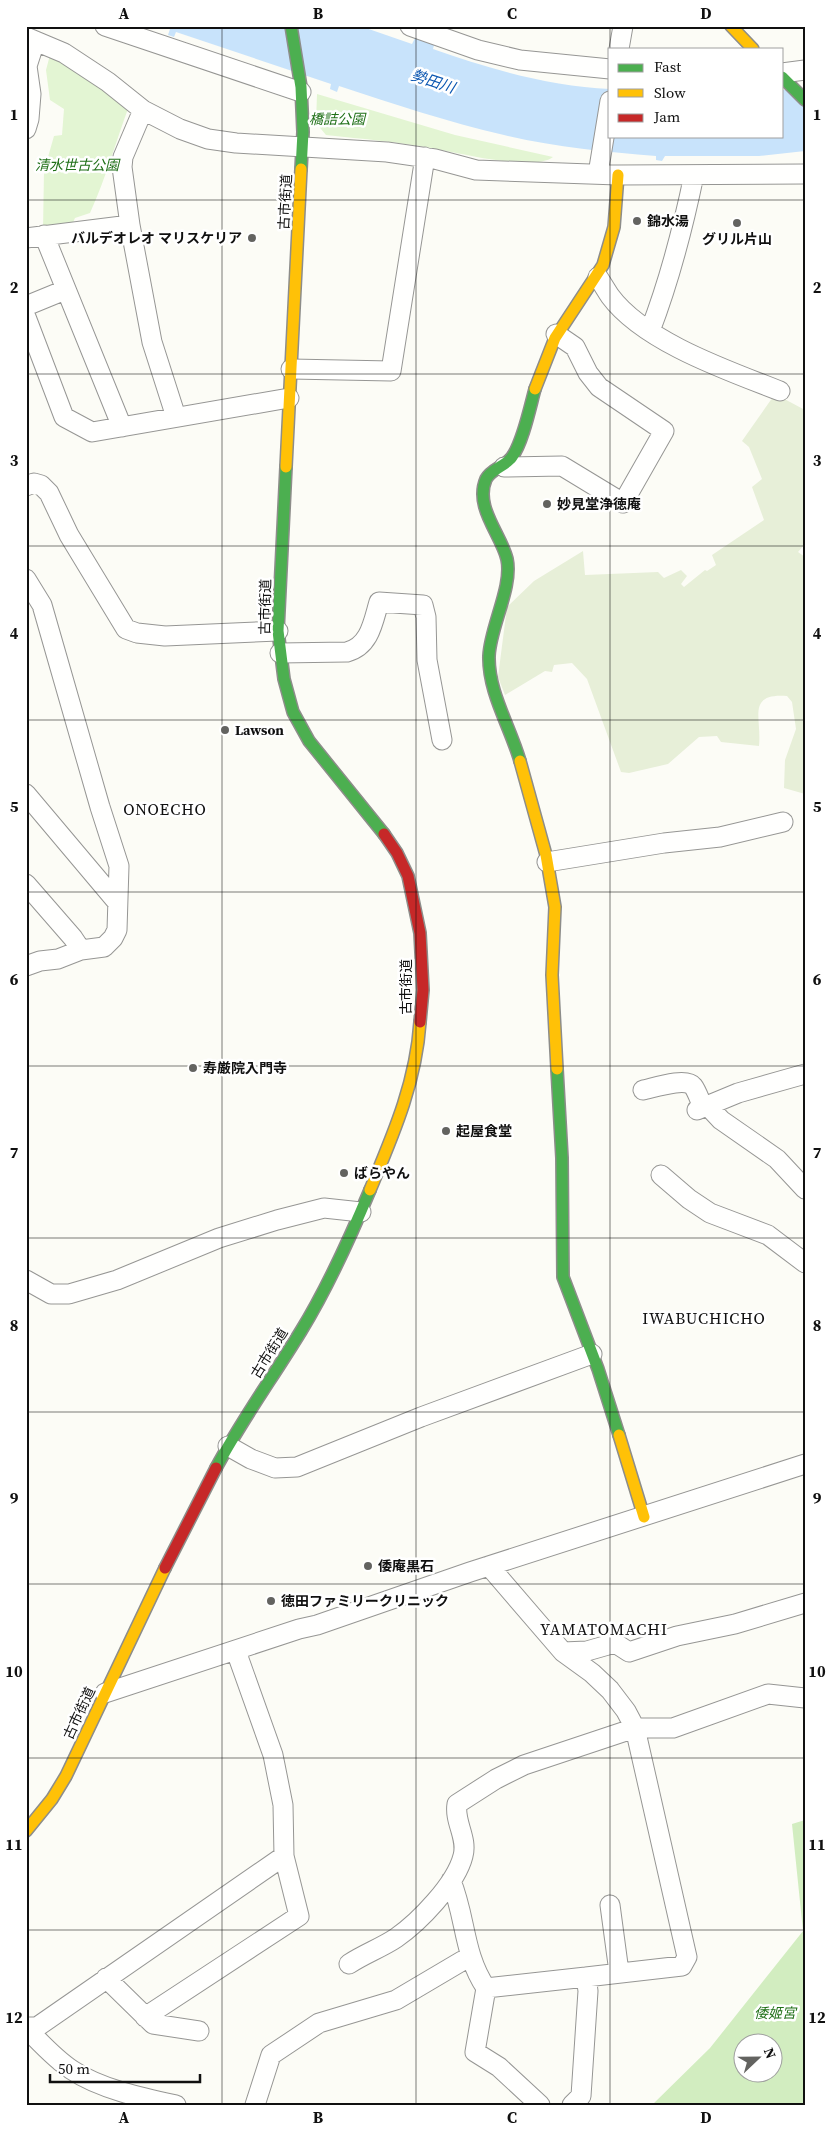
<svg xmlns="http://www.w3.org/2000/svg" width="831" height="2131" font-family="'Source Serif 4','Noto Sans JP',serif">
  <rect width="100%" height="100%" fill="#fcfcf6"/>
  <!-- green -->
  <path fill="#e3f5d3" d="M 50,55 L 72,66 L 129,106 C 116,141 106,178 90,213 L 75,218 L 71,227 L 43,230 L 44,171 L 54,136 L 62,135 L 64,109 L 50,100 L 46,70 Z
    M 317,94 L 455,135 L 553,157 C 533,172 460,153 436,149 C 400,142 363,139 326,135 L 316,123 Z"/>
  <!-- forest -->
  <path fill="#d2edc0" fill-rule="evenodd" d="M 805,1820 L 805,2105 L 652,2105 L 710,2048 L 803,1931 L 792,1824 ZM 744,2044 L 774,2044 L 774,2074 L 744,2074 Z"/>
  <!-- cemetery -->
  <path fill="#e7efd8" d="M 775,394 L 805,410 L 805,544 L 798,552 L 805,557 L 805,794 L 784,788 L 785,760 L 796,729 L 792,702 L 787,696 C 746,693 762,718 759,746 L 721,742 L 717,736 L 699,737 L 668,764 L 629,773 L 621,772 L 587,679 L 572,663 L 554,665 L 552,672 L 545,671 L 505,695 L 498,677 L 507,607 L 534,581 L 583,551 L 585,575 L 658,572 L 664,578 L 681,570 L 687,576 L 681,584 L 684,587 L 705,570 L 707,571 L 716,565 L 712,555 L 764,520 L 752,487 L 762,479 L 749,447 L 742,441 Z"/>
  <!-- water -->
  <path fill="#c8e3fb" d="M 162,26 L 360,26 L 412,44 L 416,36 L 435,41 L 433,49 C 489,69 550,86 610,89 L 610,136 L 782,136 L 782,90 L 805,88 L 805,151 L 759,156 L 665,156 L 662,161 L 656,160 L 656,156 C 606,152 554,147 504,135 C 448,122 394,104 339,86 L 337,92 L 330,89 L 331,84 L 176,32 L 174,37 L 168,35 L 170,29 Z"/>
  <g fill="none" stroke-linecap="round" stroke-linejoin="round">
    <!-- street casing -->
    <g stroke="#969694" stroke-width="21">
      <path id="street" d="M 105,26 L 301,92
        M 410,26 L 478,50 L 520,60 L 610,69
        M 26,37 L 64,53 L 108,82 L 143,110 L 180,129 L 208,139 L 236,143 L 387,152 L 435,159 L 476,170 L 618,175 L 805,174
        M 619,49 L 623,26
        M 782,73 L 805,70
        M 143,110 L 123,157 L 122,167 L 130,225 L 152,342 L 176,417
        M 26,129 L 29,119 L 31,94 L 27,66 L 35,41
        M 598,174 L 610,101
        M 44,235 L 122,427
        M 26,238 L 130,225
        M 598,277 C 602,283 606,290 610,296 C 644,342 729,371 780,391
        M 26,306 L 65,290
        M 26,317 L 64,417 L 92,432 L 289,398
        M 650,331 C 670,279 683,228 694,175
        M 291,369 L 391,371 L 425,157
        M 504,467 L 562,466 L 623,503 L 664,431 L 599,387 L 588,373 L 575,347 L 556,334
        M 26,486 L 34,483 L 41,485 L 49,493 L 69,535 L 126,629 L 137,633 L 165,636 L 278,631
        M 26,579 L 42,605 L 100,807 L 119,866 L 117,930 L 113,938 L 104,947 L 81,950 L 58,959 L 40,961 L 26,966
        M 280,653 L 347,652 C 370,646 373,622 379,602 L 423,605 L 426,617 L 427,660 L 442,740
        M 26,794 L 117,902
        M 547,862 L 664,843 L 720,837 L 783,822
        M 26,884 L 73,938 L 81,950
        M 643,1090 C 653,1088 686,1077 693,1086 C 697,1091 700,1101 703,1107
        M 707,1105 L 721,1120 L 777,1159 L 805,1189
        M 697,1110 L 738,1093 L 805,1074
        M 661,1175 L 689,1199 L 710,1213 L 768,1235 L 805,1263
        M 26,1280 L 51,1294 L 69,1294 L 117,1280 L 219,1238 L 277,1220 L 324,1208 L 361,1212
        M 228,1446 L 251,1459 L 275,1468 L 297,1467 L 421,1417 L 592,1354
        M 489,1566 L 563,1652 L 592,1673 L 610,1690 L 626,1711 L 635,1728 L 687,1957 L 682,1966 L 586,1977 L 588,1991 L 581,2096 L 572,2105
        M 563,1652 L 587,1651 L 615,1643 L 629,1652 L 677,1636 L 735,1624 L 805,1603
        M 105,1693 L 299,1629 L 317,1625 L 470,1572 L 805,1464
        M 451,1881 C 466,1917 463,1954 486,1988
        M 610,1905 L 619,1972
        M 349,1964 C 364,1954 381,1948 396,1938 C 419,1922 456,1884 463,1856 C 468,1838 454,1822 457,1804 L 496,1779 L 524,1765 L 635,1728 L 673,1728 L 768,1694 L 805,1698
        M 106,1978 L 153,2024 L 199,2031
        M 145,2017 L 299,1916 L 284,1856
        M 26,2027 L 37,2027 L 284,1856 L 283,1805 L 273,1755 L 236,1651
        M 26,2028 C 41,2043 55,2059 72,2070 C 100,2089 143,2098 176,2105
        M 255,2105 L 271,2055 L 319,2023 L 396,2000 L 462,1961 L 471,1958
        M 540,2105 L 499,2067 L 475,2052 L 486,1988 L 586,1977"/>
    </g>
    <!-- fast casing -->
    <g stroke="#8d8d8a" stroke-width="14">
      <path id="fast" d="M 291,26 L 301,87 L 303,132 L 301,169
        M 782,77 L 805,100
        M 286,467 L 278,631 L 284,679 L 293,712 L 309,741 L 384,834
        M 520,761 C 510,726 488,692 489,656 C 490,627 513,587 507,559 C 501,534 474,507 486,479 C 491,469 506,466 512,457 C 523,442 530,407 535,389
        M 557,1069 L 562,1158 L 563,1277 L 598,1369 L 619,1435
        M 216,1468 C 241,1421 273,1377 301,1331 C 328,1287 350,1238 370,1190"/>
    </g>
    <!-- slow casing -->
    <g stroke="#8d8d8a" stroke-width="14">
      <path id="slow" d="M 731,26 L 753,49
        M 535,389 L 555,338 L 603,265 L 614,227 L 618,175
        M 286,467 L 301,169
        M 520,761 L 546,855 L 555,907 L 552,975 L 557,1069
        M 370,1190 C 393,1135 416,1083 420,1022
        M 619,1435 L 644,1517
        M 26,1831 L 52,1799 L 66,1776 L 165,1568"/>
    </g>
    <!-- jam casing -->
    <g stroke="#8d8d8a" stroke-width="14">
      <path id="jam" d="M 384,834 L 397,853 L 408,876 L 420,933 L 423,990 L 420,1022
        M 165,1568 L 216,1468"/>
    </g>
    <!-- street -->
    <use href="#street" stroke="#fffffe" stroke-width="19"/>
    <!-- fast -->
    <use href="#fast" stroke="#4caf50" stroke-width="11"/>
    <!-- slow -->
    <use href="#slow" stroke="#ffc107" stroke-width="11"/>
    <!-- jam -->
    <use href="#jam" stroke="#c62828" stroke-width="11"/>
  </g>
  <!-- grid -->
  <path fill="none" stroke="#101010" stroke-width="1" stroke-opacity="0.55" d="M 222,26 L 222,2105M 416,26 L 416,2105M 610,26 L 610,2105M 26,200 L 805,200M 26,374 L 805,374M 26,546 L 805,546M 26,720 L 805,720M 26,892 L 805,892M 26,1066 L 805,1066M 26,1238 L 805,1238M 26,1412 L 805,1412M 26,1584 L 805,1584M 26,1758 L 805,1758M 26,1930 L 805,1930"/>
  <!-- markers -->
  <g fill="#636360" stroke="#fff" stroke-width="2">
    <circle cx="637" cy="221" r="5"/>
    <circle cx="737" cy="223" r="5"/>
    <circle cx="252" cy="238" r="5"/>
    <circle cx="547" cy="504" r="5"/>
    <circle cx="225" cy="730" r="5"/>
    <circle cx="193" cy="1068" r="5"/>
    <circle cx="446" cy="1131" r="5"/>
    <circle cx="344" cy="1173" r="5"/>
    <circle cx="368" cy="1566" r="5"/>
    <circle cx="271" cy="1601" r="5"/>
  </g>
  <g text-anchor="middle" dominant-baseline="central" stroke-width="5" stroke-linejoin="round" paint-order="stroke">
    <!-- park labels -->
    <g font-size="14" font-style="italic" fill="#207018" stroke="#fff">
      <text x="337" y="119">橋詰公園</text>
      <text x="77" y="165">清水世古公園</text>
      <text x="775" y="2013">倭姬宮</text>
    </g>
    <!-- street labels -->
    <g font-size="14" fill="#101010" stroke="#fff">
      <text transform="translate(285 202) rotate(-87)">古市街道</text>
      <text transform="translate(265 607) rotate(-89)">古市街道</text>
      <text transform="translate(406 987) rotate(-90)">古市街道</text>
      <text transform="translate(269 1353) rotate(-58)">古市街道</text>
      <text transform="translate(79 1713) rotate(-65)">古市街道</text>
    </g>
    <!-- poi labels -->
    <g font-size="14" font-weight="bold" fill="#101010" stroke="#fff" text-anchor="start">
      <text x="647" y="221">錦水湯</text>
      <text x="242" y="238" text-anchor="end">バルデオレオ マリスケリア</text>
      <text x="737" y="239" text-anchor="middle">グリル片山</text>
      <text x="557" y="504">妙見堂浄徳庵</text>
      <text x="235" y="730">Lawson</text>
      <text x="203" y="1068">寿厳院入門寺</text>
      <text x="456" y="1131">起屋食堂</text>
      <text x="354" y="1173">ばらやん</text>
      <text x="378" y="1566">倭庵黒石</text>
      <text x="281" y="1601">徳田ファミリークリニック</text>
    </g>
    <!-- water labels -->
    <g font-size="15" font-style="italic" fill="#0a56b1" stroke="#fff">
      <text transform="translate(433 81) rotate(18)">勢田川</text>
    </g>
    <!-- quarter labels -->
    <g font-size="16" letter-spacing="1" fill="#101010" stroke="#fff">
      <text x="165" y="809">ONOECHO</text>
      <text x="704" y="1318">IWABUCHICHO</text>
      <text x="604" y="1629">YAMATOMACHI</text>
    </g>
  </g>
  <!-- border -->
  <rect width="831" height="2131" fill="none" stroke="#ffffff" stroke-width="55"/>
  <!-- legend -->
  <rect x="608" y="48" width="175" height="90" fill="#ffffff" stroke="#9f9f9f"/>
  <rect x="618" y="64" width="25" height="8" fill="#4caf50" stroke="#9f9f9f"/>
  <text x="654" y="72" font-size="15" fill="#101010">Fast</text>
  <rect x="618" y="89" width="25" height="8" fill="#ffc107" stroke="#9f9f9f"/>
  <text x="654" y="98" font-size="15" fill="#101010">Slow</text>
  <rect x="618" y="114" width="25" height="8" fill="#c62828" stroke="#9f9f9f"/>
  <text x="654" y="122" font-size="15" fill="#101010">Jam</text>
  <!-- north arrow -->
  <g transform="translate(758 2058) rotate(68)"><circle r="24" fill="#ffffff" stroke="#9f9f9f"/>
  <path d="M0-4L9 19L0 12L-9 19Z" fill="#636360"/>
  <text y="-8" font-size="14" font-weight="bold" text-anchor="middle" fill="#101010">N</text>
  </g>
  <!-- scale -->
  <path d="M50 2074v8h150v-8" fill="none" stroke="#101010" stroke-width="2.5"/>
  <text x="58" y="2074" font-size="15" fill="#101010" stroke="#ffffff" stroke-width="4" paint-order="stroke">50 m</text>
  <rect x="28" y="28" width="776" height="2076" fill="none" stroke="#101010" stroke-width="2"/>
  <g font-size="16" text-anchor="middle" font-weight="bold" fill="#101010">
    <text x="124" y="19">A</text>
    <text x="318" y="19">B</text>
    <text x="512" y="19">C</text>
    <text x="706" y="19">D</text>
    <text x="14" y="120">1</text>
    <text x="817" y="120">1</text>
    <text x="14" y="293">2</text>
    <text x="817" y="293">2</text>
    <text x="14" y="466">3</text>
    <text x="817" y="466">3</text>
    <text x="14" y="639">4</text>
    <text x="817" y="639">4</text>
    <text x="14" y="812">5</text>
    <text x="817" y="812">5</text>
    <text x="14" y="985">6</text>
    <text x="817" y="985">6</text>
    <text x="14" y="1158">7</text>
    <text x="817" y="1158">7</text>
    <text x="14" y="1331">8</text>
    <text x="817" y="1331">8</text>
    <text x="14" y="1504">9</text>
    <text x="817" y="1504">9</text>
    <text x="14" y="1677">10</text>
    <text x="817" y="1677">10</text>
    <text x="14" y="1850">11</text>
    <text x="817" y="1850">11</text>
    <text x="14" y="2023">12</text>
    <text x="817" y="2023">12</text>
    <text x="124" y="2123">A</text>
    <text x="318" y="2123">B</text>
    <text x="512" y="2123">C</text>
    <text x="706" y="2123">D</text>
  </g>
</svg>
